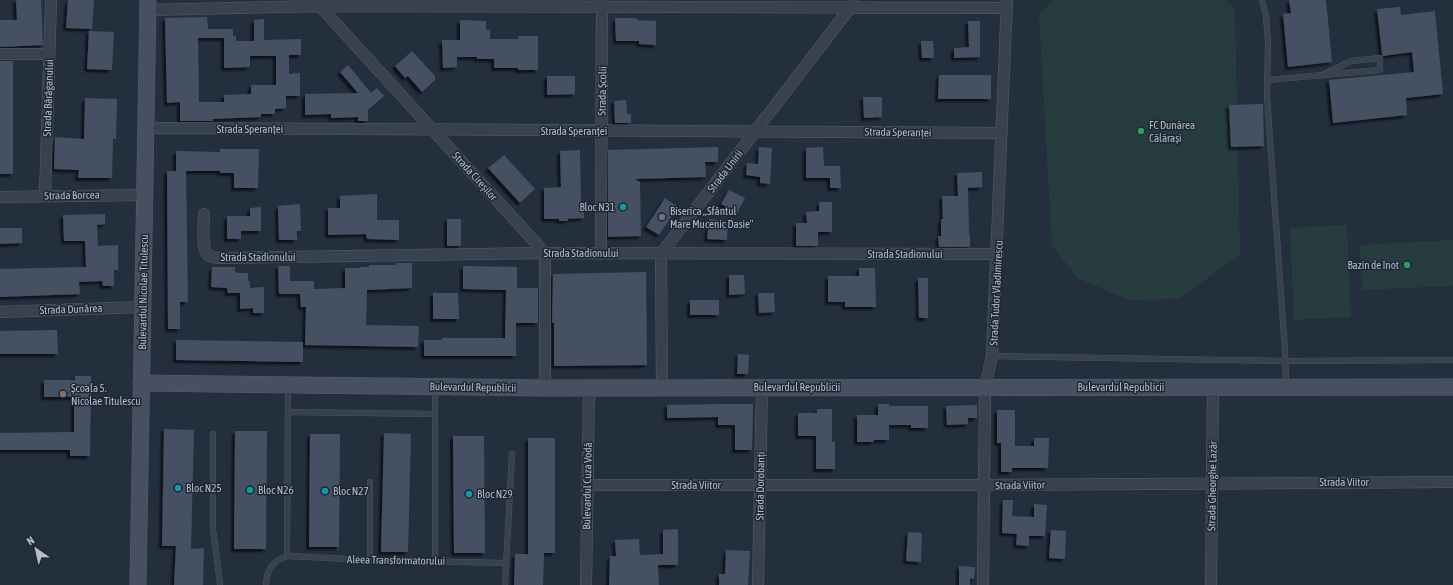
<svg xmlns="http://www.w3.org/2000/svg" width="1453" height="585" font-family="'Asap Condensed',sans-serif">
  <defs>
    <filter id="shadow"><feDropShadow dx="-3" dy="3" stdDeviation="1" flood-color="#0009"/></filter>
  </defs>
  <rect width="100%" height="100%" fill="#242f3e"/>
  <!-- green -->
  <path fill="#263c3f" d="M 1054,0 L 1225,0 L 1235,9 L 1240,255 L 1178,299 L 1128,300 L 1078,278 L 1052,246 L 1039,15 Z
    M 1347,225 L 1351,317 L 1294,320 L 1290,228 Z
    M 1453,240 L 1453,286 L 1362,290 L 1360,245 Z"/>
  <!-- building -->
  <path fill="#455162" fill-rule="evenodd" filter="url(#shadow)" d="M 16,0 L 41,0 L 43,45 L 0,47 L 0,20 L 17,20 Z
    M 68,0 L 94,0 L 92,29 L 66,28 Z
    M 1289,0 L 1326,0 L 1332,62 L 1288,67 L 1283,14 L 1291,13 Z
    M 1400,7 L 1401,15 L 1435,11 L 1443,94 L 1406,98 L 1407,115 L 1333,123 L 1329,80 L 1414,72 L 1412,52 L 1383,56 L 1382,54 L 1377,9 Z
    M 207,17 L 208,29 L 233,29 L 233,36 L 236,36 L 236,41 L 254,41 L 254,20 L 264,19 L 264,40 L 301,39 L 301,55 L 289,55 L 289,74 L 300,73 L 300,96 L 286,96 L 286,108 L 275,109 L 275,114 L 261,114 L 261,117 L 213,119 L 213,121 L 180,121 L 180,102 L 167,103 L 165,18 ZM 198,38 L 224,38 L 224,68 L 250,67 L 250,56 L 276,56 L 276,85 L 251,85 L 251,94 L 224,95 L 224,102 L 199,102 Z
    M 615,18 L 637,18 L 637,20 L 656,21 L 656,45 L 639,44 L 639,41 L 616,41 Z
    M 460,20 L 486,21 L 486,30 L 490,30 L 490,39 L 518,39 L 518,36 L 538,36 L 538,70 L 518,70 L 518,68 L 494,68 L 494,59 L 477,59 L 477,57 L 457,57 L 457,67 L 443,68 L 442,40 L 460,40 Z
    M 968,21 L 980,21 L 980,57 L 954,58 L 954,48 L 969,47 Z
    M 89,31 L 114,32 L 112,70 L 87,69 Z
    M 921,41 L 933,41 L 934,58 L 922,58 Z
    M 412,51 L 435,76 L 435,80 L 422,92 L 408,76 L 405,78 L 395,66 Z
    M 0,61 L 13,61 L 13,174 L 0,174 Z
    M 348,65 L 371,93 L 377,88 L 384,96 L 368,110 L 368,121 L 358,121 L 358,117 L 331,118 L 331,114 L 305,115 L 305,94 L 358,93 L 340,72 Z
    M 939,75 L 991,75 L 991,99 L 938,99 Z
    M 547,76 L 575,76 L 575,94 L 547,95 Z
    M 863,97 L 882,97 L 882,117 L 864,118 Z
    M 85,98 L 117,99 L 116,139 L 113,139 L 112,178 L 78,178 L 79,170 L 54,169 L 55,137 L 84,139 Z
    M 626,100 L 627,114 L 631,114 L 631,123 L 615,123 L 614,101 Z
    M 1263,104 L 1264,146 L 1231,147 L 1229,105 Z
    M 718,147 L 718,162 L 705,162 L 706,177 L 635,179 L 640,182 L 641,236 L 608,237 L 608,150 Z
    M 759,147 L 772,148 L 770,184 L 760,183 L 760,177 L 746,175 L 747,163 L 758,164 Z
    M 823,147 L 824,166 L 840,166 L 841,188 L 830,188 L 830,178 L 806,178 L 806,148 Z
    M 220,149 L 259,149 L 258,188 L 234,188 L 234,173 L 220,173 L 220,171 L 186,171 L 188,302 L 180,302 L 180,329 L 168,329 L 167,171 L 176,171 L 176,151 L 220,152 Z
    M 580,150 L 581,203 L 584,203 L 584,218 L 568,219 L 568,221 L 559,221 L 559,219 L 544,219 L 544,188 L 561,187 L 560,151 Z
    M 504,155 L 535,189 L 520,203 L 488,168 Z
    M 982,172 L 982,187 L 968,188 L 969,235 L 970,235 L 970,247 L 939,247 L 938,236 L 941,236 L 941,219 L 943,219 L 942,196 L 958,196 L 957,173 Z
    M 729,190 L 745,198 L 737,213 L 721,204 Z
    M 377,194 L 377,220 L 399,220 L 399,240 L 367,239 L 366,234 L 328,235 L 328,208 L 340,208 L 340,196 Z
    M 665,198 L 678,207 L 659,235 L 646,227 Z
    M 819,202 L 832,202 L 832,232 L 818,232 L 818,246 L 796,246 L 796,223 L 807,223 L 806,212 L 819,211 Z
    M 300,204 L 301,231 L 297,231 L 297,240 L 279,240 L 278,206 Z
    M 261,207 L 261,231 L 241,231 L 241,239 L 227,239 L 227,216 L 250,216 L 250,208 Z
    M 105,214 L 105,224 L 97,225 L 98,246 L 118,245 L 118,270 L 114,270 L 114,286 L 103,286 L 102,281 L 79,282 L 80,294 L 0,297 L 0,269 L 86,267 L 85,241 L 64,241 L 63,215 Z
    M 447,219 L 461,219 L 461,246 L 447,246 Z
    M 709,219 L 728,221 L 727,240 L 707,239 Z
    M 0,228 L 22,228 L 22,243 L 0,244 Z
    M 396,263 L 412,263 L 412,288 L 367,290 L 366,325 L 419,326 L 418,347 L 305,345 L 306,307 L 301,307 L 300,294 L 279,294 L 278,266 L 290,266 L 290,281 L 314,281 L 314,289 L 345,288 L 345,268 L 360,268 L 360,267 L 369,267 L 369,265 L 396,265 Z
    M 463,266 L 517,267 L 517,288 L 538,288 L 538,323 L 516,323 L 516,356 L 424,356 L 424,340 L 442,340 L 442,338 L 505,338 L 506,290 L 463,289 Z
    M 212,267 L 235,267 L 235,272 L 237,272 L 237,273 L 248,273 L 248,281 L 250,281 L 250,288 L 264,287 L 264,313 L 253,313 L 253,308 L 240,309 L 240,293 L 228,293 L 227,288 L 211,287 Z
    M 859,268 L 875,268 L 876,307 L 845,307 L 845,302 L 828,302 L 828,276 L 859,276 Z
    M 646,272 L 647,365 L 554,366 L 554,323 L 552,323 L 553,274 Z
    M 729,275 L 744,275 L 745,294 L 729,295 Z
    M 918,278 L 928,278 L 928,318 L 919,318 Z
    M 433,293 L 458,293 L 459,319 L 433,319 Z
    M 758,293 L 774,293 L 775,312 L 759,313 Z
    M 690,300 L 719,300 L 719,315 L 690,315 Z
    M 57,330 L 58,354 L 0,354 L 0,331 Z
    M 176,340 L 303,342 L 303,362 L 176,360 Z
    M 738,354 L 749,355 L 748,374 L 737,374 Z
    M 75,376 L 91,376 L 90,456 L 70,456 L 70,450 L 0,450 L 0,433 L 74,432 L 74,397 L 44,397 L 44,380 L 75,380 Z
    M 720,404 L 753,404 L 752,450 L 735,450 L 735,425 L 718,425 L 718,417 L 667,418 L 667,405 Z
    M 878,404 L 889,404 L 889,406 L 928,406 L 928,428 L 911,428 L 911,425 L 889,425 L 889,440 L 874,440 L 874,442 L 857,442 L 857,415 L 878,415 Z
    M 977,405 L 977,418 L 968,418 L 968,424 L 947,425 L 946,406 Z
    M 817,409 L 832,409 L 832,442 L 835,442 L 835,469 L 816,469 L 816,436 L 798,436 L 798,413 L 817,413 Z
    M 997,410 L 1015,410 L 1015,446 L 1034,446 L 1034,438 L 1049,438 L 1048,468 L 1012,468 L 1012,472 L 1001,472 L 1001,443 L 997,443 Z
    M 164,429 L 194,430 L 191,549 L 204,548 L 203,585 L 174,585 L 176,546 L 162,546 Z
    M 235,431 L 267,431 L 266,549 L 234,549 Z
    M 384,433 L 411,434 L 408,552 L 381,552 Z
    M 310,434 L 340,434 L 339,547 L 309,547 Z
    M 453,436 L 484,436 L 485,553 L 454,553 Z
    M 528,438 L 555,438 L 555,553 L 544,553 L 543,585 L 514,585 L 515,554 L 528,554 Z
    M 1003,500 L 1013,500 L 1012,516 L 1034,517 L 1034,504 L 1047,505 L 1045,536 L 1029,536 L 1029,546 L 1016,545 L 1017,534 L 1002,533 Z
    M 678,529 L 678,565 L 658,565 L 659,585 L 609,585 L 610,556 L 616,556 L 615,540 L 639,539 L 640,555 L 663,554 L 663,530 Z
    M 1051,530 L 1066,531 L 1065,559 L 1049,558 Z
    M 908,532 L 922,533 L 921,562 L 906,561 Z
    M 726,550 L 750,551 L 748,585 L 719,585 L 719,574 L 725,574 Z
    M 959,566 L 975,567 L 974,579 L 970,578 L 970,585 L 959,585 Z"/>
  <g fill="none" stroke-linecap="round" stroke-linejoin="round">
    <!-- service casing -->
    <g stroke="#565f6c" stroke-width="6">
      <path id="service" d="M 1262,0 L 1266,16 L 1268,43 L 1267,96 L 1285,351 L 1286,386
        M 1268,80 L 1380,70 L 1380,58 L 1351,61 L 1320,76
        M 992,356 L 1286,361 L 1453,360
        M 435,387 L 435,561
        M 288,412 L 435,414
        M 213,434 L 213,530 L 218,566 L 220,585
        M 287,556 L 288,386
        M 370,560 L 370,482
        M 266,585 C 267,570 272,561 287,556 L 370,560 L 505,563
        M 505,585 L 512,454"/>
    </g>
    <!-- minor casing -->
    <g stroke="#565f6c" stroke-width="12">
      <path id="minor" d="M 317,3 L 545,253 L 545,388
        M 148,10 L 320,6 L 1007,8
        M 0,54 L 49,54
        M 146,128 C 431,130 717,130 1002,133
        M 45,196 L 51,0
        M 0,197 L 144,195
        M 204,214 C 204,223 201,249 208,255 C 211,257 216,258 220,258 L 545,253 L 998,254
        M 601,254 L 602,0
        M 0,312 L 142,307
        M 662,388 L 661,254 L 853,4
        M 587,485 L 985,485 L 1453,482
        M 586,585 L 589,388
        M 758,585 L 762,387
        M 983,585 L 985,387 L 992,356 L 1007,0
        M 1211,585 L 1213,387"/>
    </g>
    <!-- secondary casing -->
    <g stroke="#565f6c" stroke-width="17">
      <path id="secondary" d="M 141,383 L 545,388 L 1453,387
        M 138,585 L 148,0"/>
    </g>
    <!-- service -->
    <use href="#service" stroke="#38414e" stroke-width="5.5"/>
    <!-- minor -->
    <use href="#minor" stroke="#38414e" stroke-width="11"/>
    <!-- secondary -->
    <use href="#secondary" stroke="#465061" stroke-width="16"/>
  </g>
  <!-- markers -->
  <g fill="#2e9e5b" stroke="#1d2633" stroke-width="1.5">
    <circle cx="1141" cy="131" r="4"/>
    <circle cx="1407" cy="265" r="4"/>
  </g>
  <g fill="#0f9aa8" stroke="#1d2633" stroke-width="1.5">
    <circle cx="623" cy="207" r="4"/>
    <circle cx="178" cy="488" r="4"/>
    <circle cx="250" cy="490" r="4"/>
    <circle cx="325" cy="491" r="4"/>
    <circle cx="469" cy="494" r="4"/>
  </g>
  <circle fill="#6b7280" stroke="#1d2633" stroke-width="1.5" cx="662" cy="217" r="4"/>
  <circle fill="#8d6e63" stroke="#1d2633" stroke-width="1.5" cx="63" cy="394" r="4"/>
  <g text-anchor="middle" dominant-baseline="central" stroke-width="3" stroke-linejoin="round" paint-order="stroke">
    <!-- street labels -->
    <g font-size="11" fill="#b4bcc9" stroke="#1d2633">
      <text transform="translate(602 91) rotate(-89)">Strada Școlii</text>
      <text transform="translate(48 98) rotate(-88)">Strada Bărăganului</text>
      <text x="250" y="129">Strada Speranței</text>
      <text x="574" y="131">Strada Speranței</text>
      <text transform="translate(898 132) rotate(1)">Strada Speranței</text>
      <text transform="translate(725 171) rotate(-52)">Strada Unirii</text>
      <text transform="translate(475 176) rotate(48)">Strada Cireșilor</text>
      <text transform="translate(72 195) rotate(-1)">Strada Borcea</text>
      <text x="581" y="253">Strada Stadionului</text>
      <text x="905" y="254">Strada Stadionului</text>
      <text x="258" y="257">Strada Stadionului</text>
      <text transform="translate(143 292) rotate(-89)">Bulevardul Nicolae Titulescu</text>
      <text transform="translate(996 293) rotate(-87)">Strada Tudor Vladimirescu</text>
      <text transform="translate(71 309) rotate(-2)">Strada Dunărea</text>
      <text transform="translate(473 387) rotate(1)">Bulevardul Republicii</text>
      <text x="797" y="387">Bulevardul Republicii</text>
      <text x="1121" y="387">Bulevardul Republicii</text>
      <text x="1344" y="482">Strada Viitor</text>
      <text x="696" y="485">Strada Viitor</text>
      <text transform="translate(1020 485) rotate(-1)">Strada Viitor</text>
      <text transform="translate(587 486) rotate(-89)">Bulevardul Cuza Vodă</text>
      <text transform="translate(760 486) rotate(-89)">Strada Dorobanți</text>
      <text transform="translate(1212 486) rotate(-89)">Strada Gheorghe Lazăr</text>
      <text transform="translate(396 560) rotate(1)">Aleea Transformatorului</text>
    </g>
    <!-- poi labels -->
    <g font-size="11" fill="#b4bcc9" stroke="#1d2633" text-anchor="start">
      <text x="1149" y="125">FC Dunărea<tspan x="1149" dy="13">Călărași</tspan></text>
      <text x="615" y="207" text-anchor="end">Bloc N31</text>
      <text x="670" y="211">Biserica „Sfântul<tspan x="670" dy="13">Mare Mucenic Dasie"</tspan></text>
      <text x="1399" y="265" text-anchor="end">Bazin de înot</text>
      <text x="71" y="388">Școala 5.<tspan x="71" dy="13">Nicolae Titulescu</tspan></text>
      <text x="186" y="488">Bloc N25</text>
      <text x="258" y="490">Bloc N26</text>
      <text x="333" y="491">Bloc N27</text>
      <text x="477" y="494">Bloc N29</text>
    </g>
  </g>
  <!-- north arrow -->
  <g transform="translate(36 549) rotate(326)" stroke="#1d2633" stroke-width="3" paint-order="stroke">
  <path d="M0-3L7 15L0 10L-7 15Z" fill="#b4bcc9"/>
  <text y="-6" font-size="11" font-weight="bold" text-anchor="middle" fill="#b4bcc9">N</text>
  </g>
</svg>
